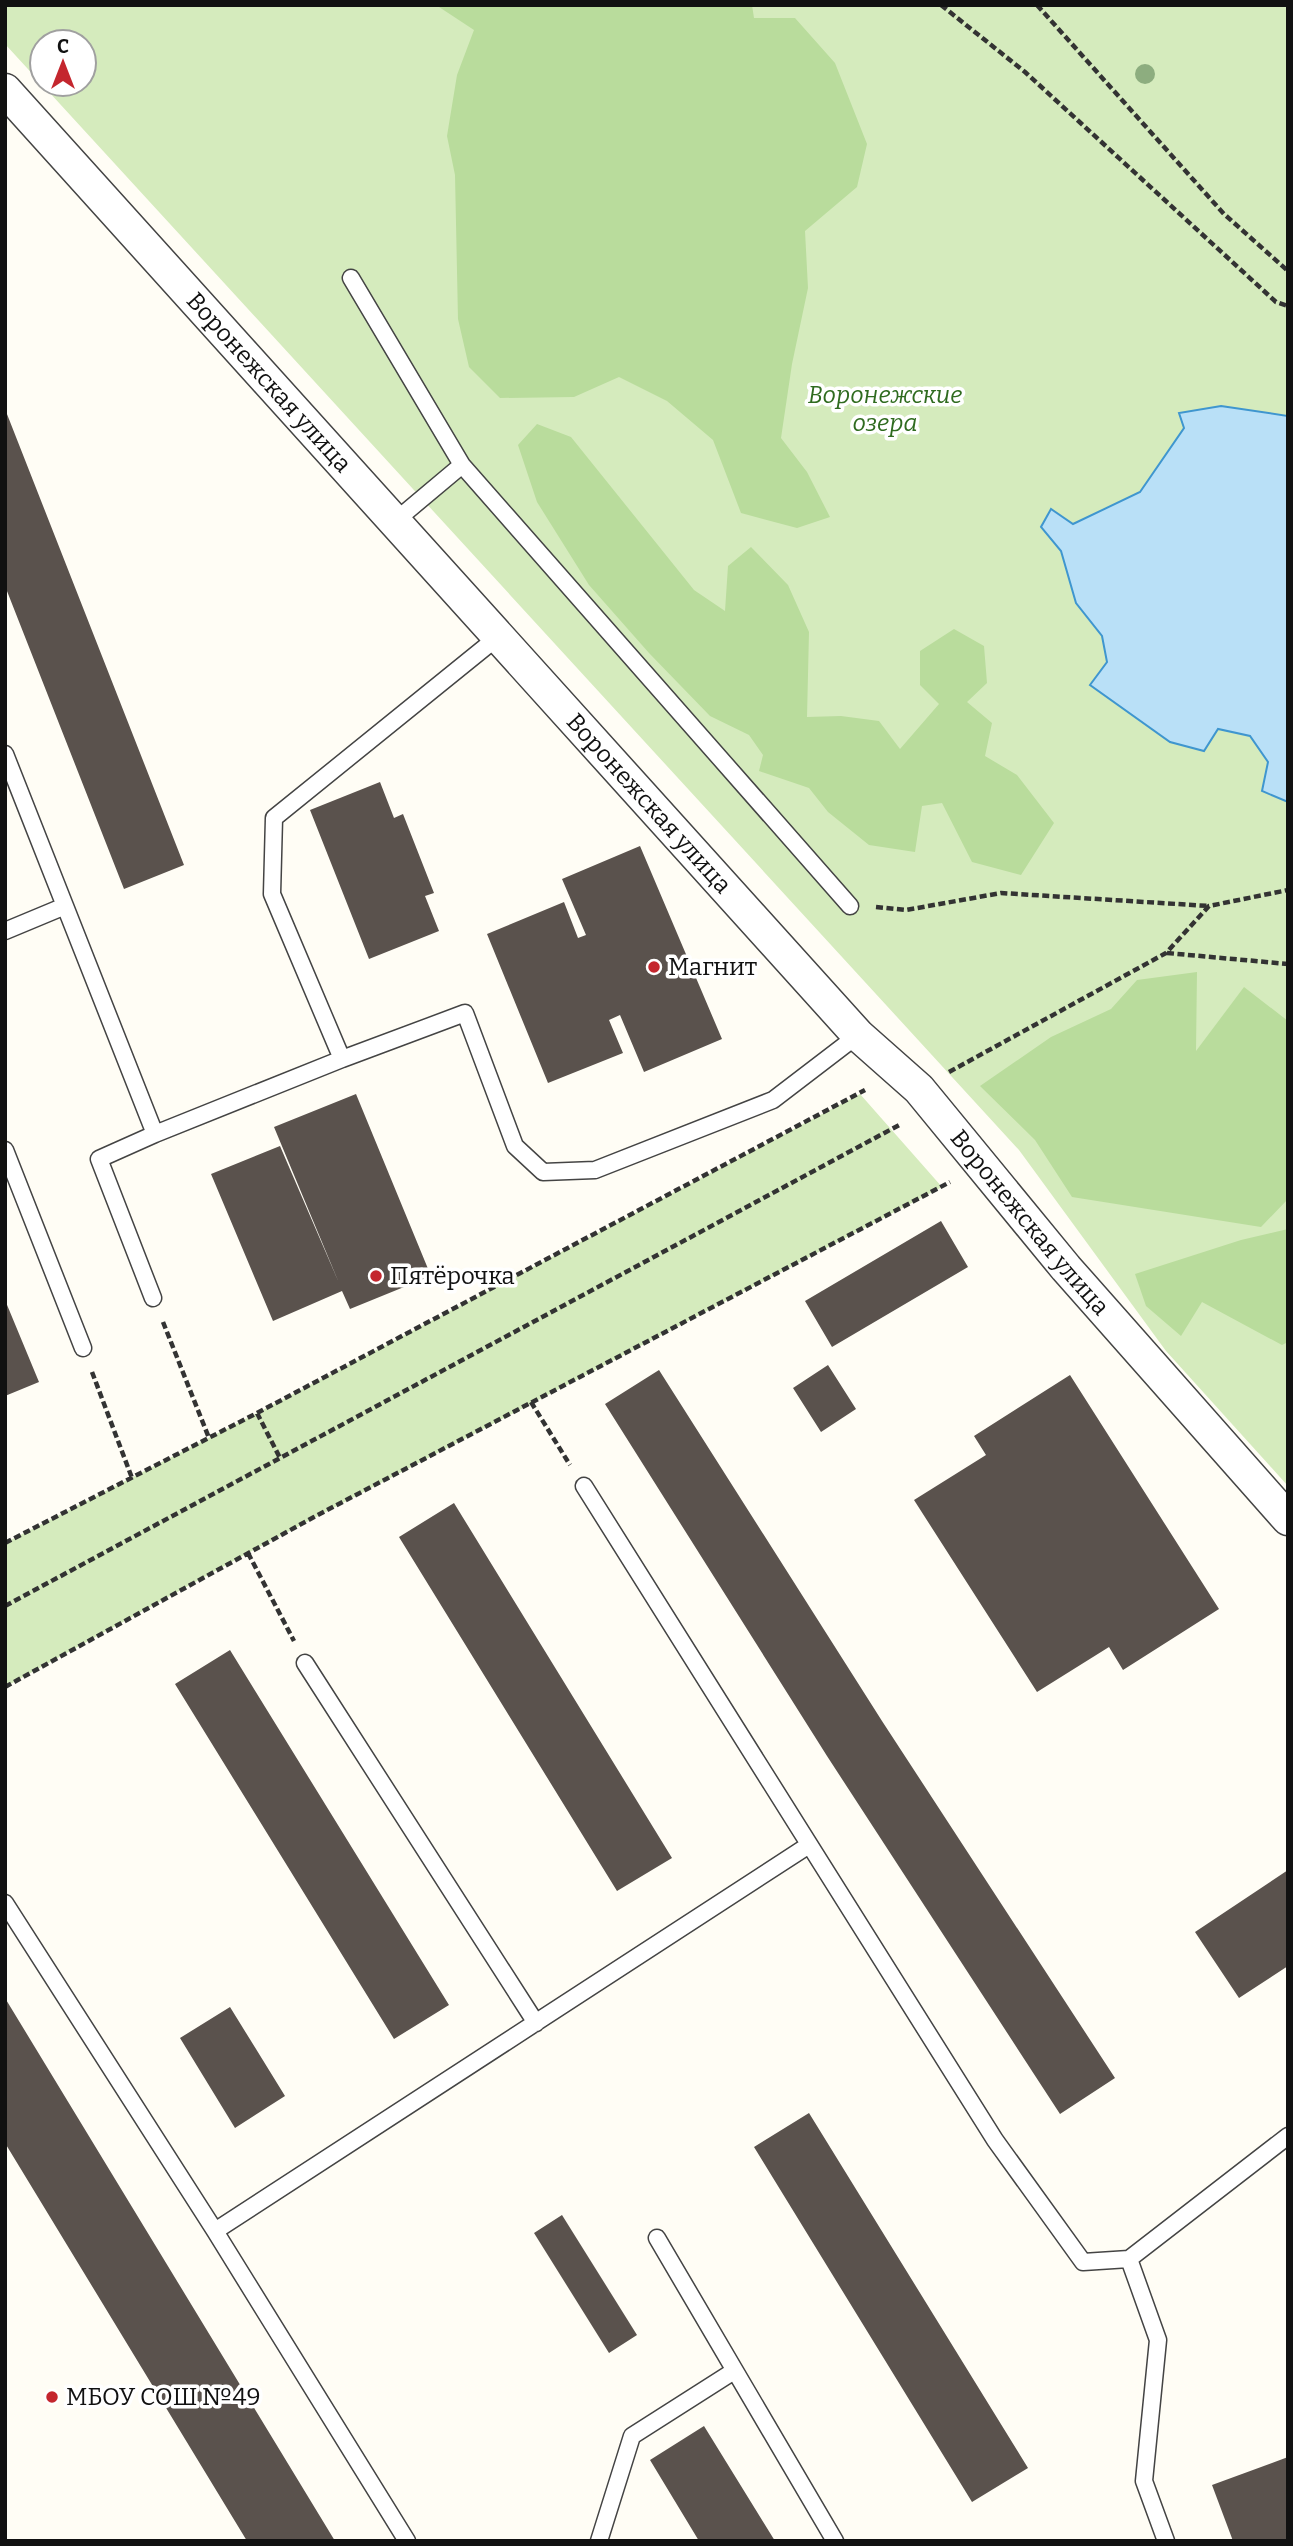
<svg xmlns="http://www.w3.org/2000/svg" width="1293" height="2546" font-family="Bitter,serif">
  <rect width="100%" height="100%" fill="#fffdf5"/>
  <!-- green -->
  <path fill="#d5ebbd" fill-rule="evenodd" d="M 5,5 L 1288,5 L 1288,1486 L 1166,1351 L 1019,1150 L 5,44 ZM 42,42 L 84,42 L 84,84 L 42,84 Z
    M 860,1094 L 942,1187 L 248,1553 L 5,1687 L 5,1543 L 257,1413 Z"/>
  <!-- forest -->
  <path fill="#b9dc9c" d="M 436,5 L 752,5 L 754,18 L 795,18 L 835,63 L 867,144 L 857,187 L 805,231 L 808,288 L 792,364 L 781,438 L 807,472 L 830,517 L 797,528 L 741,513 L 713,440 L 667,401 L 619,377 L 574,397 L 500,398 L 469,367 L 458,319 L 455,175 L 447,136 L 457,75 L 474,30 Z
    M 537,424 L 571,437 L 694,590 L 725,611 L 728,566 L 751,547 L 788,585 L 809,632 L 807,717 L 841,716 L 879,721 L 900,749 L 939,704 L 920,685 L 920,651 L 954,629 L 984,646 L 987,683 L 967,702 L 992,723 L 985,756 L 1017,775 L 1054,823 L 1021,875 L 972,862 L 942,803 L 922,806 L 915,852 L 869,845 L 828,812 L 809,788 L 759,771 L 763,755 L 749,735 L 710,716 L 649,653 L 589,585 L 537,502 L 518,445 Z
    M 1197,972 L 1196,1051 L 1244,987 L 1288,1021 L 1288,1199 L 1261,1227 L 1072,1197 L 1035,1140 L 980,1086 L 1051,1037 L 1111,1009 L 1137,980 Z
    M 1288,1229 L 1288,1342 L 1282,1345 L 1202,1302 L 1181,1336 L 1146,1306 L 1135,1274 L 1241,1240 Z"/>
  <!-- water -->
  <path fill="#b9e0f7" stroke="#3f96cf" stroke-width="2" d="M 1221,406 L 1288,416 L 1288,802 L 1262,791 L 1268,762 L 1250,736 L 1218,729 L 1204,751 L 1170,742 L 1090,685 L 1107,662 L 1102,636 L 1076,603 L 1061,551 L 1041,527 L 1051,509 L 1073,524 L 1140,492 L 1184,428 L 1179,413 Z"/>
  <!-- building -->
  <path fill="#5a524d" d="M 5,409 L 184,865 L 124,889 L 5,586 Z
    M 380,782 L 394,818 L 403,814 L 434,893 L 425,896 L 439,931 L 369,959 L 310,810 Z
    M 640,846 L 722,1039 L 644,1072 L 620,1015 L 609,1020 L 623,1053 L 548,1083 L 487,934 L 564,902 L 578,938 L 586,935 L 562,879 Z
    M 356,1094 L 431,1276 L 350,1309 L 342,1291 L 273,1321 L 211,1174 L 280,1146 L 339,1283 L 274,1127 Z
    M 941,1221 L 968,1267 L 832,1347 L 805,1301 Z
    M 5,1300 L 39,1382 L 5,1396 Z
    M 828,1365 L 856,1409 L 821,1432 L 793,1388 Z
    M 659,1370 L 882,1721 L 1115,2078 L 1060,2114 L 827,1756 L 605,1404 Z
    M 1070,1375 L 1219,1609 L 1123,1670 L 1109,1647 L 1037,1692 L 914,1500 L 986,1455 L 974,1436 Z
    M 454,1503 L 672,1858 L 617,1891 L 399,1537 Z
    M 230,1650 L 449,2005 L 394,2039 L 175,1684 Z
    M 1288,1870 L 1288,1966 L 1239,1998 L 1195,1932 Z
    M 5,1998 L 335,2541 L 247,2541 L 5,2143 Z
    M 230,2007 L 285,2096 L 235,2128 L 180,2038 Z
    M 809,2113 L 1028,2468 L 972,2502 L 754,2147 Z
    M 562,2215 L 637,2335 L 609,2353 L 534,2233 Z
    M 704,2426 L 775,2541 L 699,2541 L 650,2460 Z
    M 1288,2457 L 1288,2541 L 1233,2541 L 1212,2485 Z"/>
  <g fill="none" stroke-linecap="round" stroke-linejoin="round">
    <!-- lane casing -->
    <g stroke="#444" stroke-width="19">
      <path id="lane" d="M 351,278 L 462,465
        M 394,522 L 462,465 L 850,906
        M 5,754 L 65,906 L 5,931
        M 65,906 L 155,1134 L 342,1059 L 465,1013 L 515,1146 L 543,1172 L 595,1170 L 773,1100 L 858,1035
        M 342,1059 L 272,894 L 274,818 L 499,636
        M 5,1150 L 83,1348
        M 153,1298 L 99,1159 L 155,1134
        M 584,1486 L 995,2140 L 1083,2262 L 1129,2259 L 1288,2136
        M 305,1663 L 536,2023
        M 5,1903 L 215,2231 L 407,2541
        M 215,2231 L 809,1845
        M 657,2238 L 835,2541
        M 1129,2259 L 1158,2340 L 1144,2481 L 1166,2541
        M 599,2541 L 632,2436 L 734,2371"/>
    </g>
    <!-- street casing -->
    <g stroke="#444" stroke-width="35">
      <g id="street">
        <path id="s1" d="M 5,90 L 858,1035 L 919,1089 L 1066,1268 L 1288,1519"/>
      </g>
    </g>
    <!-- path -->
    <path stroke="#333" stroke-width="4.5" stroke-dasharray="7 3.5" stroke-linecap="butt" d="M 941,5 L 1025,72 L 1276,302 L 1288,306
      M 1037,5 L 1224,214 L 1288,271
      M 876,907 L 906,910 L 1001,893 L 1209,906
      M 1167,953 L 1288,964
      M 949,1072 L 1166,953 L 1209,906 L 1288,890
      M 163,1322 L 209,1438
      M 92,1372 L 132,1478
      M 531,1402 L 570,1465
      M 257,1413 L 280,1458
      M 5,1543 L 257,1413 L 865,1090
      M 248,1553 L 294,1641
      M 5,1606 L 901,1124
      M 5,1687 L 314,1517 L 950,1182"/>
    <!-- lane -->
    <use href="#lane" stroke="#fff" stroke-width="16"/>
    <!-- street -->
    <use href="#street" stroke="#fff" stroke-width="32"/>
  </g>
  <!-- trees -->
  <circle fill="#8dad7f" cx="1145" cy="74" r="10"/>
  <!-- markers -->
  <g fill="#c4262e" stroke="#fff" stroke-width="2.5">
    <circle cx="654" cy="967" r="7"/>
    <circle cx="376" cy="1276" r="7"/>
    <circle cx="52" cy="2397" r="7"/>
  </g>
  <g text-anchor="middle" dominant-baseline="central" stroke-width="7" stroke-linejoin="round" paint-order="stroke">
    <!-- street labels -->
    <g font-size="24" fill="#111" stroke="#fff">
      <text stroke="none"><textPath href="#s1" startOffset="394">Воронежская улица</textPath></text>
      <text stroke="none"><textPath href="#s1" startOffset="961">Воронежская улица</textPath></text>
      <text stroke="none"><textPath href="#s1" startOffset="1528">Воронежская улица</textPath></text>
    </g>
    <!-- park labels -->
    <g font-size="24" font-style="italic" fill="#2f6b1f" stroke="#fff">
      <text x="885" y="395">Воронежские<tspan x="885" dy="28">озера</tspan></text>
    </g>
    <!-- poi labels -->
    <g font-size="24" fill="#111" stroke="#fff" text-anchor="start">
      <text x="668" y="967">Магнит</text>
      <text x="390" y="1276">Пятёрочка</text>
      <text x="66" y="2397">МБОУ СОШ №49</text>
    </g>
  </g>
  <!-- border -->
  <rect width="1293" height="2546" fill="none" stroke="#111111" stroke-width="14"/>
  <!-- north arrow -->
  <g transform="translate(63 63)"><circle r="33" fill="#ffffff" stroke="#a0a0a0" stroke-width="2"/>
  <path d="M0-5L12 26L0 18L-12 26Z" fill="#c4262e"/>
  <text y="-10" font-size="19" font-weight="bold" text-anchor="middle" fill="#111111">С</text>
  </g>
</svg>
